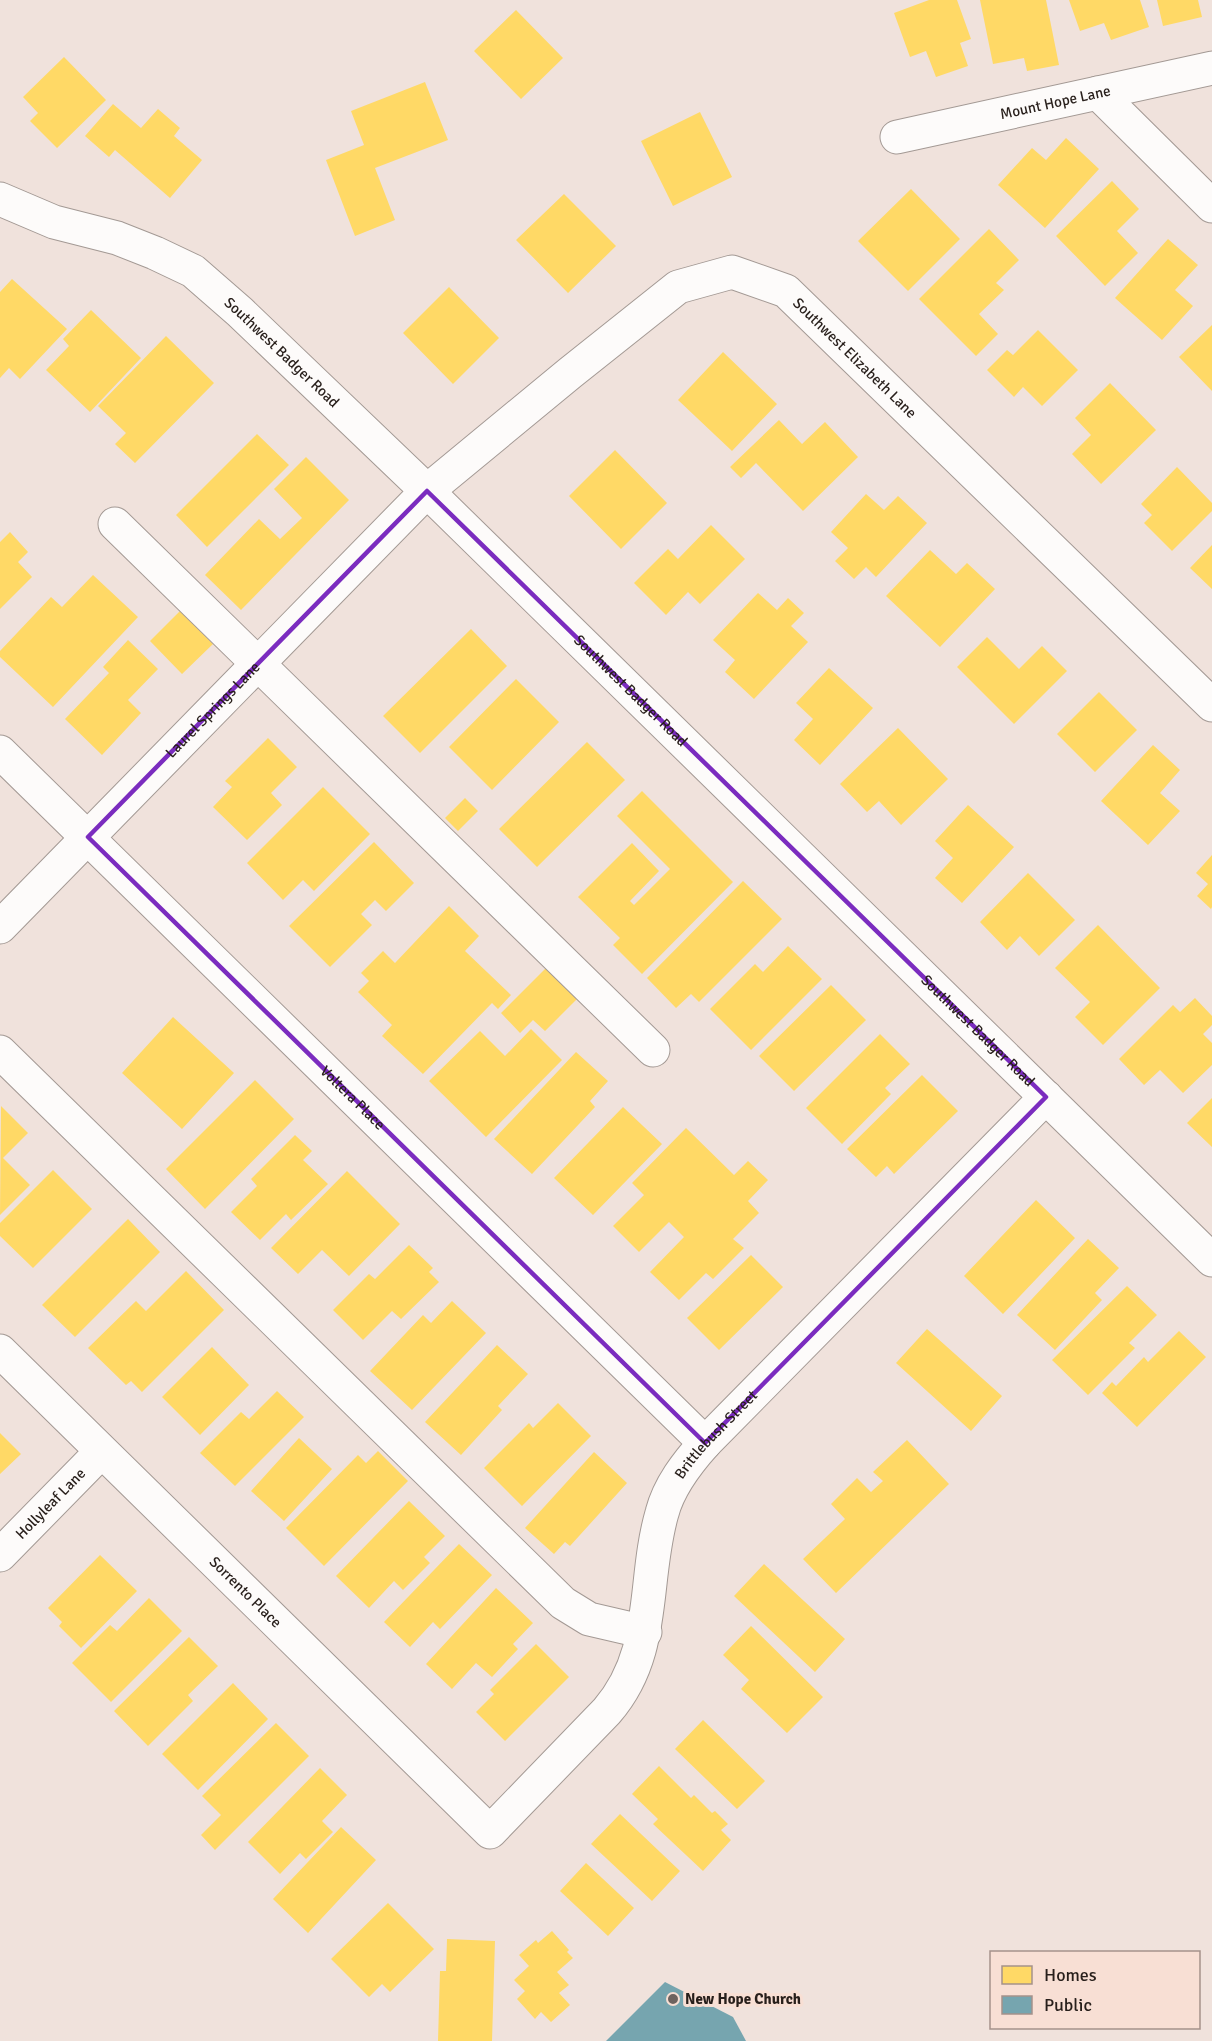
<svg xmlns="http://www.w3.org/2000/svg" width="1212" height="2041" font-family="Signika,sans-serif">
  <rect width="100%" height="100%" fill="#f0e2dc"/>
  <!-- homes -->
  <path fill="#ffd966" d="M 929,0 L 957,0 L 971,39 L 960,43 L 968,66 L 936,77 L 926,51 L 910,57 L 894,13 Z
    M 980,0 L 1046,0 L 1059,65 L 1027,71 L 1024,58 L 993,64 Z
    M 1069,0 L 1140,0 L 1149,27 L 1111,40 L 1104,23 L 1080,31 Z
    M 1157,0 L 1198,0 L 1202,17 L 1163,26 Z
    M 516,10 L 563,58 L 521,99 L 474,51 Z
    M 64,57 L 106,100 L 57,148 L 30,121 L 38,113 L 23,97 Z
    M 425,82 L 448,140 L 375,168 L 395,220 L 355,236 L 326,160 L 364,145 L 351,111 Z
    M 113,104 L 141,128 L 158,109 L 180,128 L 174,136 L 202,160 L 170,198 L 115,150 L 109,157 L 85,136 Z
    M 700,112 L 732,177 L 673,206 L 641,141 Z
    M 1066,138 L 1099,169 L 1045,228 L 998,185 L 1032,148 L 1046,160 Z
    M 1112,181 L 1139,209 L 1117,231 L 1138,253 L 1105,286 L 1056,236 Z
    M 911,189 L 960,239 L 908,291 L 858,241 Z
    M 564,194 L 616,246 L 568,293 L 516,240 Z
    M 989,229 L 1019,260 L 996,283 L 1004,290 L 979,314 L 998,334 L 976,356 L 919,299 Z
    M 1168,239 L 1198,265 L 1175,290 L 1193,306 L 1162,340 L 1115,298 Z
    M 12,279 L 67,329 L 20,379 L 9,368 L 0,378 L 0,292 Z
    M 449,287 L 499,338 L 453,384 L 403,333 Z
    M 91,310 L 141,358 L 90,412 L 46,370 L 69,346 L 63,339 Z
    M 1212,325 L 1212,391 L 1179,357 Z
    M 1038,330 L 1078,370 L 1042,406 L 1023,387 L 1014,397 L 987,370 L 1007,350 L 1013,355 Z
    M 166,336 L 214,383 L 135,463 L 115,444 L 126,433 L 98,406 Z
    M 723,352 L 777,404 L 732,451 L 678,400 Z
    M 1110,383 L 1156,430 L 1101,484 L 1072,454 L 1091,435 L 1075,418 Z
    M 779,420 L 802,444 L 825,422 L 858,457 L 803,511 L 756,463 L 741,478 L 730,467 Z
    M 257,434 L 289,465 L 207,547 L 176,515 Z
    M 615,450 L 667,503 L 621,549 L 569,496 Z
    M 306,457 L 349,500 L 241,610 L 205,575 L 259,519 L 280,539 L 302,518 L 274,489 Z
    M 1177,467 L 1212,503 L 1212,511 L 1172,551 L 1144,523 L 1152,515 L 1141,504 Z
    M 866,494 L 884,510 L 898,496 L 927,523 L 876,577 L 866,567 L 854,579 L 835,561 L 848,548 L 831,532 Z
    M 711,525 L 745,559 L 700,604 L 688,592 L 666,615 L 634,583 L 668,549 L 678,559 Z
    M 10,532 L 28,552 L 18,562 L 32,577 L 0,609 L 0,542 Z
    M 1212,545 L 1212,589 L 1190,568 Z
    M 930,550 L 956,574 L 967,563 L 995,589 L 940,647 L 886,596 Z
    M 93,575 L 138,617 L 53,707 L 0,657 L 0,651 L 51,597 L 62,607 Z
    M 758,593 L 777,610 L 788,598 L 804,613 L 791,626 L 808,642 L 754,699 L 725,672 L 735,660 L 713,640 Z
    M 180,611 L 213,644 L 182,674 L 150,641 Z
    M 471,629 L 507,666 L 420,753 L 383,716 Z
    M 987,637 L 1019,669 L 1042,646 L 1067,671 L 1014,724 L 957,667 Z
    M 128,640 L 158,669 L 128,700 L 141,713 L 102,755 L 65,719 L 109,673 L 103,667 Z
    M 829,668 L 873,708 L 820,765 L 794,740 L 813,719 L 796,703 Z
    M 516,679 L 559,722 L 492,790 L 449,747 Z
    M 1099,692 L 1137,730 L 1095,772 L 1057,734 Z
    M 898,728 L 948,779 L 901,825 L 879,801 L 867,812 L 840,784 Z
    M 268,738 L 297,767 L 271,793 L 282,805 L 247,840 L 213,807 L 232,787 L 225,781 Z
    M 587,742 L 625,780 L 537,867 L 499,829 Z
    M 1153,745 L 1180,770 L 1160,793 L 1180,811 L 1148,845 L 1101,801 Z
    M 323,787 L 370,834 L 314,891 L 303,880 L 283,900 L 247,863 Z
    M 642,791 L 733,882 L 642,974 L 613,945 L 620,938 L 578,897 L 632,843 L 659,871 L 630,901 L 634,905 L 670,869 L 617,816 Z
    M 465,798 L 478,811 L 458,831 L 445,818 Z
    M 968,805 L 1014,847 L 962,903 L 935,878 L 953,858 L 935,841 Z
    M 374,842 L 414,883 L 386,911 L 375,900 L 361,914 L 372,925 L 330,967 L 289,926 Z
    M 1212,855 L 1212,907 L 1211,909 L 1197,896 L 1208,884 L 1196,873 Z
    M 1028,873 L 1075,920 L 1039,956 L 1020,936 L 1007,950 L 980,922 Z
    M 743,881 L 782,919 L 699,1002 L 691,994 L 676,1008 L 647,978 Z
    M 449,906 L 479,936 L 465,951 L 511,995 L 498,1009 L 492,1003 L 423,1074 L 382,1036 L 392,1025 L 358,992 L 369,981 L 361,973 L 383,951 L 395,963 Z
    M 1098,925 L 1160,988 L 1103,1045 L 1075,1017 L 1090,1002 L 1055,968 Z
    M 788,946 L 822,979 L 751,1050 L 710,1009 L 755,964 L 763,972 Z
    M 546,968 L 577,999 L 545,1031 L 533,1020 L 520,1033 L 501,1013 Z
    M 831,985 L 866,1020 L 794,1091 L 759,1056 Z
    M 1195,998 L 1212,1016 L 1212,1025 L 1203,1034 L 1212,1043 L 1212,1065 L 1183,1093 L 1160,1070 L 1144,1085 L 1119,1059 L 1173,1005 L 1180,1012 Z
    M 173,1017 L 234,1073 L 182,1129 L 122,1073 Z
    M 531,1029 L 562,1060 L 486,1137 L 429,1081 L 480,1031 L 505,1056 Z
    M 880,1034 L 910,1064 L 885,1088 L 891,1094 L 842,1144 L 806,1108 Z
    M 576,1052 L 608,1081 L 590,1101 L 595,1107 L 532,1174 L 494,1139 Z
    M 922,1075 L 958,1111 L 894,1174 L 887,1166 L 876,1177 L 847,1149 Z
    M 255,1080 L 294,1119 L 205,1209 L 166,1169 Z
    M 1212,1098 L 1212,1147 L 1187,1123 Z
    M 1,1106 L 28,1133 L 3,1158 L 30,1185 L 0,1215 Z
    M 623,1107 L 662,1144 L 593,1215 L 554,1178 Z
    M 686,1128 L 734,1175 L 748,1161 L 768,1180 L 748,1201 L 759,1213 L 733,1239 L 744,1248 L 713,1279 L 706,1273 L 679,1300 L 650,1272 L 684,1237 L 669,1222 L 639,1252 L 613,1226 L 644,1195 L 632,1183 Z
    M 295,1135 L 312,1151 L 303,1160 L 328,1184 L 291,1220 L 286,1214 L 260,1240 L 231,1212 L 257,1186 L 251,1179 Z
    M 53,1170 L 92,1209 L 33,1268 L 0,1236 L 0,1223 Z
    M 347,1171 L 400,1224 L 349,1276 L 322,1250 L 298,1274 L 271,1248 Z
    M 1036,1200 L 1075,1238 L 1003,1314 L 964,1276 Z
    M 128,1219 L 160,1252 L 75,1337 L 42,1305 Z
    M 1088,1239 L 1119,1268 L 1095,1293 L 1102,1300 L 1055,1350 L 1017,1315 Z
    M 409,1245 L 433,1268 L 429,1272 L 439,1282 L 401,1319 L 392,1311 L 363,1340 L 333,1310 L 369,1274 L 375,1279 Z
    M 751,1255 L 783,1287 L 719,1350 L 687,1318 Z
    M 186,1271 L 224,1310 L 142,1392 L 131,1381 L 126,1385 L 88,1348 L 136,1301 L 146,1311 Z
    M 1127,1286 L 1157,1315 L 1129,1343 L 1135,1348 L 1088,1395 L 1052,1360 Z
    M 452,1301 L 486,1333 L 412,1410 L 370,1371 L 423,1315 L 431,1323 Z
    M 927,1329 L 1002,1396 L 971,1431 L 896,1363 Z
    M 1179,1331 L 1206,1357 L 1137,1427 L 1102,1393 L 1112,1382 L 1116,1386 L 1144,1357 L 1148,1362 Z
    M 497,1345 L 528,1374 L 498,1406 L 502,1410 L 461,1455 L 425,1422 Z
    M 212,1347 L 249,1385 L 200,1435 L 162,1397 Z
    M 277,1391 L 304,1417 L 235,1486 L 200,1453 L 241,1412 L 249,1419 Z
    M 558,1403 L 591,1436 L 522,1506 L 484,1468 L 529,1423 L 533,1428 Z
    M 0,1433 L 21,1454 L 0,1474 Z
    M 299,1438 L 332,1469 L 284,1521 L 251,1491 Z
    M 907,1440 L 949,1484 L 836,1593 L 803,1559 L 845,1519 L 831,1504 L 857,1478 L 871,1492 L 883,1481 L 873,1472 Z
    M 378,1451 L 408,1481 L 324,1566 L 286,1528 L 358,1455 L 366,1463 Z
    M 594,1452 L 627,1483 L 570,1546 L 565,1542 L 554,1554 L 525,1528 Z
    M 409,1501 L 445,1536 L 424,1557 L 430,1563 L 403,1590 L 394,1581 L 369,1608 L 336,1576 Z
    M 459,1544 L 492,1575 L 440,1629 L 433,1622 L 410,1647 L 384,1622 Z
    M 100,1555 L 137,1591 L 81,1648 L 59,1626 L 62,1622 L 48,1608 Z
    M 764,1564 L 845,1639 L 815,1672 L 734,1596 Z
    M 496,1588 L 533,1623 L 513,1644 L 518,1649 L 492,1677 L 476,1663 L 452,1689 L 426,1664 Z
    M 149,1598 L 182,1631 L 111,1702 L 72,1663 L 110,1625 L 117,1631 Z
    M 751,1626 L 823,1697 L 787,1733 L 741,1689 L 749,1680 L 723,1655 Z
    M 189,1637 L 218,1666 L 188,1695 L 193,1701 L 148,1746 L 114,1711 Z
    M 536,1644 L 569,1677 L 505,1741 L 476,1712 L 494,1694 L 490,1690 Z
    M 233,1683 L 268,1719 L 198,1790 L 162,1754 Z
    M 703,1720 L 765,1781 L 737,1809 L 675,1749 Z
    M 276,1723 L 309,1756 L 215,1850 L 201,1835 L 221,1815 L 202,1796 Z
    M 659,1766 L 691,1798 L 694,1795 L 712,1813 L 715,1811 L 728,1824 L 721,1830 L 731,1840 L 703,1871 L 653,1824 L 658,1819 L 632,1794 Z
    M 320,1768 L 347,1795 L 322,1821 L 333,1832 L 306,1859 L 300,1853 L 280,1874 L 248,1842 Z
    M 620,1814 L 680,1871 L 652,1901 L 591,1844 Z
    M 341,1827 L 376,1860 L 308,1933 L 273,1899 Z
    M 586,1863 L 634,1908 L 608,1936 L 560,1891 Z
    M 388,1903 L 434,1949 L 390,1992 L 382,1984 L 369,1997 L 331,1959 Z
    M 552,1931 L 569,1950 L 567,1952 L 573,1958 L 557,1972 L 569,1985 L 559,1993 L 570,2005 L 551,2022 L 541,2012 L 535,2019 L 517,1999 L 525,1991 L 514,1980 L 529,1966 L 519,1955 L 536,1940 L 538,1943 Z
    M 447,1939 L 495,1941 L 492,2041 L 438,2041 L 440,1971 L 446,1971 Z"/>
  <!-- public -->
  <path fill="#76a5af" d="M 665,1982 L 733,2017 L 746,2041 L 606,2041 Z"/>
  <g fill="none" stroke-linecap="round" stroke-linejoin="round">
    <!-- minor casing -->
    <g stroke="#a39994" stroke-width="35">
      <g id="minor">
        <path d="M 1098,93 L 1212,206"/>
        <path id="s1" d="M 897,137 L 1212,68"/>
        <path id="s2" d="M 0,199 L 54,222 L 117,238 L 155,253 L 193,271 L 240,312 L 427,491 L 1212,1260"/>
        <path d="M 115,524 L 653,1050"/>
        <path id="s3" d="M 0,752 L 705,1443"/>
        <path id="s4" d="M 0,927 L 427,491 L 570,373 L 678,287 L 732,272 L 786,291 L 1212,705"/>
        <path d="M 0,1052 L 563,1603 L 589,1619 L 645,1632"/>
        <path id="s5" d="M 0,1351 L 490,1832 L 607,1711 C 658,1652 642,1582 662,1513 C 669,1486 687,1463 705,1443 L 1046,1097"/>
        <path id="s6" d="M 0,1555 L 101,1452"/>
      </g>
    </g>
    <!-- minor -->
    <use href="#minor" stroke="#fdfbfa" stroke-width="33"/>
  </g>
  <!-- marked area -->
  <path fill="none" stroke="#7b2cbf" stroke-width="4.5" stroke-linejoin="round" d="M 427,491 L 1046,1097 L 705,1443 L 88,837 Z"/>
  <!-- markers -->
  <circle fill="#6e635f" stroke="#f8dfd4" stroke-width="2" cx="673" cy="1999" r="6"/>
  <g text-anchor="middle" dominant-baseline="central" stroke-width="6" stroke-linejoin="round" paint-order="stroke">
    <!-- street labels -->
    <g font-size="15" fill="#281f1b" stroke="#f8dfd4">
      <text stroke="none"><textPath href="#s1" startOffset="162">Mount Hope Lane</textPath></text>
      <text stroke="none"><textPath href="#s2" startOffset="327">Southwest Badger Road</textPath></text>
      <text stroke="none"><textPath href="#s4" startOffset="1143">Southwest Elizabeth Lane</textPath></text>
      <text stroke="none"><textPath href="#s2" startOffset="813">Southwest Badger Road</textPath></text>
      <text stroke="none"><textPath href="#s4" startOffset="304">Laurel Springs Lane</textPath></text>
      <text stroke="none"><textPath href="#s2" startOffset="1299">Southwest Badger Road</textPath></text>
      <text stroke="none"><textPath href="#s3" startOffset="494">Voltera Place</textPath></text>
      <text stroke="none"><textPath href="#s5" startOffset="1160">Brittlebush Street</textPath></text>
      <text stroke="none"><textPath href="#s6" startOffset="72">Hollyleaf Lane</textPath></text>
      <text stroke="none"><textPath href="#s5" startOffset="344">Sorrento Place</textPath></text>
    </g>
    <!-- poi labels -->
    <g font-size="15" font-weight="bold" fill="#281f1b" stroke="#f8dfd4" text-anchor="start">
      <text x="685" y="1999">New Hope Church</text>
    </g>
  </g>
  <!-- legend -->
  <rect x="990" y="1951" width="210" height="78" fill="#f8dfd4" stroke="#a5928a" stroke-width="1.5"/>
  <rect x="1002" y="1966" width="30" height="18" fill="#ffd966" stroke="#a5928a" stroke-width="1.5"/>
  <text x="1044" y="1981" font-size="18" fill="#281f1b">Homes</text>
  <rect x="1002" y="1996" width="30" height="18" fill="#76a5af" stroke="#a5928a" stroke-width="1.5"/>
  <text x="1044" y="2011" font-size="18" fill="#281f1b">Public</text>
</svg>
